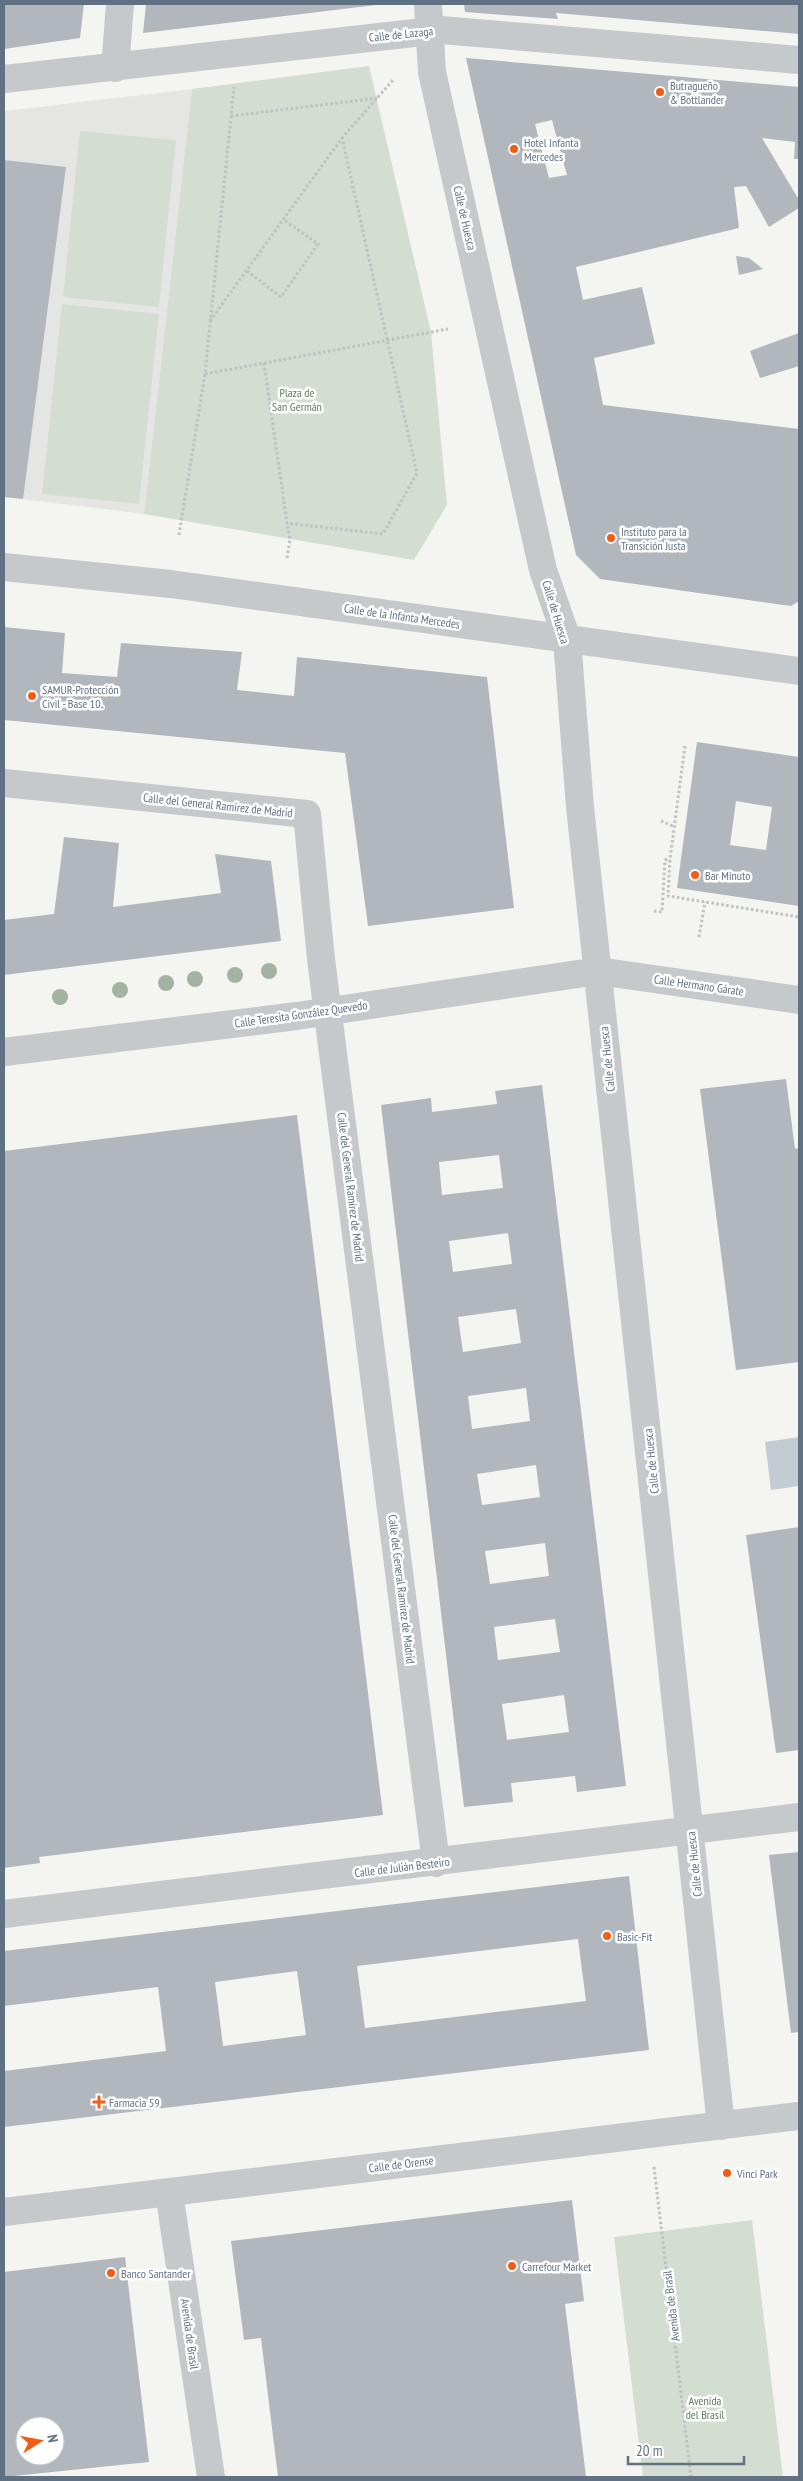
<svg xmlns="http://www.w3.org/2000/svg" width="803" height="2481" font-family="'PT Sans Narrow',sans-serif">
  <rect width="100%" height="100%" fill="#f4f5f0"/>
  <!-- built -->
  <path fill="#e5e6e3" d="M 192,89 L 144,514 L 4,497 L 4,111 Z"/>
  <!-- green -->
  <path fill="#d4ddd1" d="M 369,66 L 431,332 L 447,505 L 414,560 L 144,514 L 192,89 Z
    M 80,131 L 176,140 L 159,307 L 63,297 Z
    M 62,304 L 159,314 L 139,504 L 42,494 Z
    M 752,2220 L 783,2477 L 643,2477 L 614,2237 Z"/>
  <!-- water -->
  <path fill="#c3ccd2" d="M 799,1437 L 799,1486 L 771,1490 L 765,1442 Z"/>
  <!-- building -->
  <path fill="#b1b7bd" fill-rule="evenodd" d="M 4,4 L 84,4 L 80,38 L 4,49 Z
    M 146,4 L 375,4 L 376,5 L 143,33 Z
    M 464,4 L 799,4 L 799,34 L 556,13 L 558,19 L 465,12 Z
    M 466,58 L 799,87 L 799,159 L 794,159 L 795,142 L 762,138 L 799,200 L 799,208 L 769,227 L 746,186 L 734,187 L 739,228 L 576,267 L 583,300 L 642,287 L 655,344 L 594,358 L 603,405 L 799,429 L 799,601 L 791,606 L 600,579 L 576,555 ZM 552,120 L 567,175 L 549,178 L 535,124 Z
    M 4,160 L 66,167 L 23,499 L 4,497 Z
    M 736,256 L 749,258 L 763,269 L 739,275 Z
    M 799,333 L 799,366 L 760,378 L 750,351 Z
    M 4,627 L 65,633 L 62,673 L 117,677 L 121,643 L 242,652 L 237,690 L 294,696 L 297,657 L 487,677 L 514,908 L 368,926 L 345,753 L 4,720 Z
    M 697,742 L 799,757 L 799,906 L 677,888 ZM 736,801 L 772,807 L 766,850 L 730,845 Z
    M 64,837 L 119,843 L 113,907 L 221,893 L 215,854 L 271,861 L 281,941 L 4,975 L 4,920 L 54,914 Z
    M 786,1079 L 795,1149 L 799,1148 L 799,1362 L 736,1370 L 700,1089 Z
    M 542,1085 L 626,1786 L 577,1792 L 575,1776 L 511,1783 L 513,1802 L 464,1807 L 381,1105 L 431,1098 L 432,1112 L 497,1104 L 495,1091 ZM 499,1155 L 503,1188 L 442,1195 L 439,1162 ZM 508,1233 L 512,1264 L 453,1272 L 449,1241 ZM 516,1309 L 521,1343 L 463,1352 L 458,1317 ZM 526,1388 L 530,1421 L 472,1429 L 468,1396 ZM 536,1465 L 540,1497 L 482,1505 L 477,1474 ZM 545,1543 L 549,1576 L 490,1584 L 485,1551 ZM 555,1619 L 560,1652 L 498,1660 L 494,1627 ZM 564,1695 L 569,1732 L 507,1740 L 502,1704 Z
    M 297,1115 L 383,1815 L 39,1857 L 40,1863 L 4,1868 L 4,1151 Z
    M 799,1527 L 799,1750 L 776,1753 L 746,1535 Z
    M 799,1852 L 799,2032 L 791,2033 L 769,1855 Z
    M 629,1876 L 649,2050 L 4,2127 L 4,2071 L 166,2051 L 158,1987 L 4,2006 L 4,1951 ZM 578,1939 L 586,2001 L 365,2028 L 357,1966 ZM 297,1971 L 306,2035 L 223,2046 L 215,1982 Z
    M 572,2200 L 584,2301 L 565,2304 L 586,2477 L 278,2477 L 261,2338 L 244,2340 L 231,2241 Z
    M 125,2257 L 149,2462 L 4,2477 L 4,2272 ZM 25,2426 L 55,2426 L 55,2456 L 25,2456 Z"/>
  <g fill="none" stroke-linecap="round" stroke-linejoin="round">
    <!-- path -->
    <path stroke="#bfc0c2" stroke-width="3" stroke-dasharray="2.5 2.5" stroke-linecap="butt" d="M 231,116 L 378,98
      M 247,271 L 281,297 L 318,244 L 284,220
      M 210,321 L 342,138 L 394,79
      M 264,363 L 287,523 L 383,534 L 417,473 L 342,138
      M 205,374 L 448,329
      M 179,535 L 205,374 L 234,87
      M 287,558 L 290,539 L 287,523
      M 685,746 L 670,859 L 668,896 L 799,917
      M 661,821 L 675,827
      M 654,911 L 662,912 L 665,860 L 670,859
      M 699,937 L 705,902
      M 654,2167 L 691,2477"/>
    <!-- minor -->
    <path stroke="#c6c9cc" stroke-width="28" d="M 428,4 L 432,72 L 543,570 L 567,639 L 580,807 L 721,2126
      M 115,68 L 120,4
      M 4,79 L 441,30 L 799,60
      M 4,567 L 171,584 L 799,671
      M 4,783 L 307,814 L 321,959 L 436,1863
      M 4,1052 L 297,1016 L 598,971 L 799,1000
      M 4,1914 L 799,1817
      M 169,2192 L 211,2477
      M 4,2212 L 799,2116"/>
  </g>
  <!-- trees -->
  <g fill="#a4b2a1">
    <circle cx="269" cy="971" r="8"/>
    <circle cx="235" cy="975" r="8"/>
    <circle cx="195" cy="979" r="8"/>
    <circle cx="166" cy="983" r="8"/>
    <circle cx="120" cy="990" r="8"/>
    <circle cx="60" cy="997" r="8"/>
  </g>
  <!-- markers -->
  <g fill="#f35c12" stroke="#fff" stroke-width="2">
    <circle cx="660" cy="92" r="5"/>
    <circle cx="514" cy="149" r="5"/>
    <circle cx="611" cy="538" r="5"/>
    <circle cx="32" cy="696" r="5"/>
    <circle cx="695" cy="875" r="5"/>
    <circle cx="607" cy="1936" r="5"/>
    <path d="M96.5 2094.5h5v5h5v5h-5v5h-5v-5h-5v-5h5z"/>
    <circle cx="727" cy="2173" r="5"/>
    <circle cx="512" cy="2266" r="5"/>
    <circle cx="111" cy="2273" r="5"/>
  </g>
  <g text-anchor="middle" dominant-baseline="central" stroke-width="5" stroke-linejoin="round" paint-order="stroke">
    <!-- street labels -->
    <g font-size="12" fill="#617184" stroke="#fff">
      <text transform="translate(401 34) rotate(-6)">Calle de Lazaga</text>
      <text transform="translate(465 218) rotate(77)">Calle de Huesca</text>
      <text transform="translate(556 612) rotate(73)">Calle de Huesca</text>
      <text transform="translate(402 616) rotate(8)">Calle de la Infanta Mercedes</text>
      <text transform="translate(218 805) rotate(6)">Calle del General Ramírez de Madrid</text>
      <text transform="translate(699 985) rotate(8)">Calle Hermano Gárate</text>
      <text transform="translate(301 1014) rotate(-8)">Calle Teresita González Quevedo</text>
      <text transform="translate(607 1059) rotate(-96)">Calle de Huesca</text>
      <text transform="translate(351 1187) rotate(83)">Calle del General Ramírez de Madrid</text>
      <text transform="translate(651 1461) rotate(-96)">Calle de Huesca</text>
      <text transform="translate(402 1589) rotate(83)">Calle del General Ramírez de Madrid</text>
      <text transform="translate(694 1864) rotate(-96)">Calle de Huesca</text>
      <text transform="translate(402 1867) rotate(-7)">Calle de Julián Besteiro</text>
      <text transform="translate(401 2164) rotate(-7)">Calle de Orense</text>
      <text transform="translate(671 2306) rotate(-97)">Avenida de Brasil</text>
      <text transform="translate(190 2334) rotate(82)">Avenida de Brasil</text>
    </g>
    <!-- poi labels -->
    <g font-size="12" fill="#617184" stroke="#fff" text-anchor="start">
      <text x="670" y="85">Butragueño<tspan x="670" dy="14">&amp; Bottlander</tspan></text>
      <text x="524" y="142">Hotel Infanta<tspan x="524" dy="14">Mercedes</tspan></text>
      <text x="621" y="531">Instituto para la<tspan x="621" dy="14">Transición Justa</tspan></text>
      <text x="42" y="689">SAMUR-Protección<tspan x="42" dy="14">Civil - Base 10.</tspan></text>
      <text x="705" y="875">Bar Minuto</text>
      <text x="617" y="1936">Basic-Fit</text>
      <text x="109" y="2102">Farmacia 59</text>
      <text x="737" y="2173">Vinci Park</text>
      <text x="522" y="2266">Carrefour Market</text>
      <text x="121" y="2273">Banco Santander</text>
    </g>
    <!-- park labels -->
    <g font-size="12" fill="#637b60" stroke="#fff">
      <text x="297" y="392">Plaza de<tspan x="297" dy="14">San Germán</tspan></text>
      <text x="705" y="2400">Avenida<tspan x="705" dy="14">del Brasil</tspan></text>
    </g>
  </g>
  <!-- border -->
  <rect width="803" height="2481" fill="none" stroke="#617184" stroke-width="10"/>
  <!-- north arrow -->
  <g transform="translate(40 2441) rotate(79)"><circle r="24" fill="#ffffff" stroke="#c0c6ce"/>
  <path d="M0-4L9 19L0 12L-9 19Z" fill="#f35c12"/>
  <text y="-8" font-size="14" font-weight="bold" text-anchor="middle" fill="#617184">N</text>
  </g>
  <!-- scale -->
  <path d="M628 2456v8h116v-8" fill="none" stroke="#617184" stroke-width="2.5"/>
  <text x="636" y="2456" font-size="15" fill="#617184" stroke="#ffffff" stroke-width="4" paint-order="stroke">20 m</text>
</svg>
